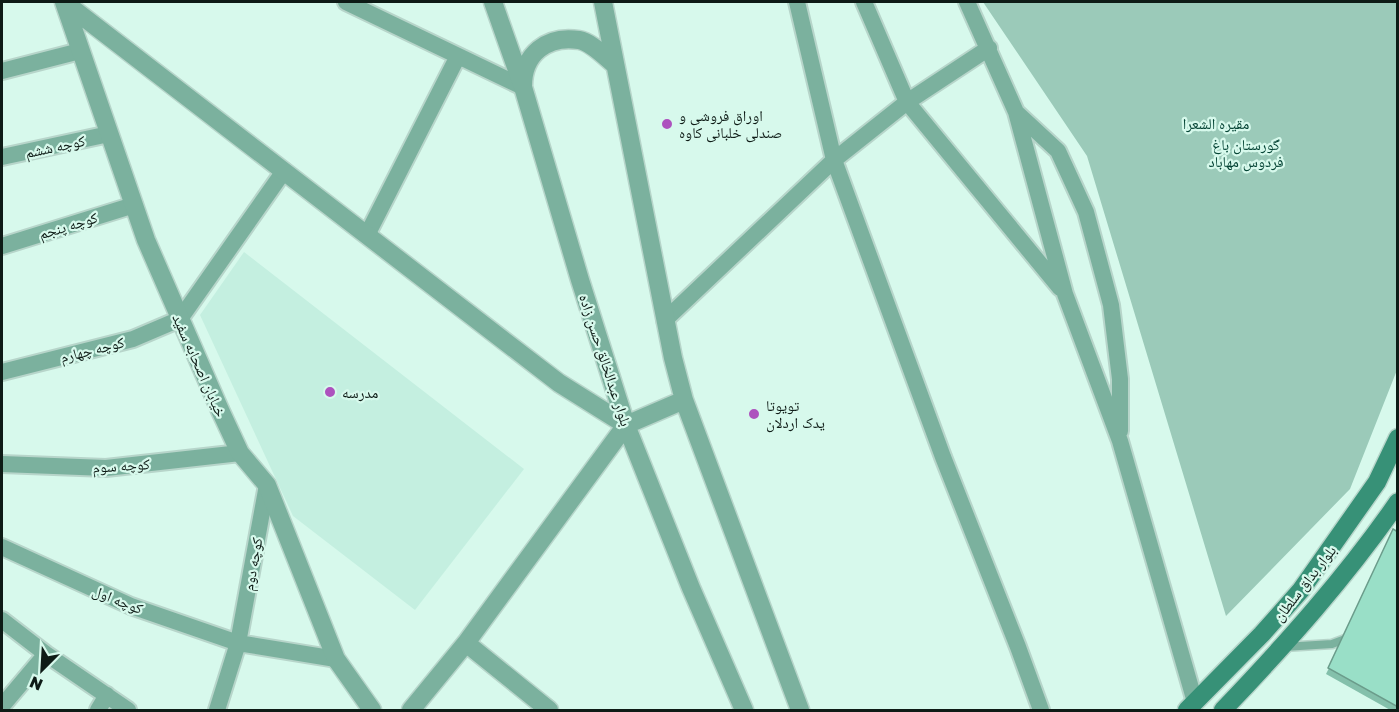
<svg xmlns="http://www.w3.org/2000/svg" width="1399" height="712" font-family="'Golos Text','Noto Naskh Arabic',sans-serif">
  <rect width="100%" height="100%" fill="#d7f9ec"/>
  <!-- built -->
  <path fill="#c4efe0" d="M 244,252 L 524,469 L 415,610 L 293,516 L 200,315 Z"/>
  <!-- green -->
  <path fill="#9bcab9" d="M 983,2 L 1397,2 L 1397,370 L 1350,489 L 1226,616 L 1087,156 Z"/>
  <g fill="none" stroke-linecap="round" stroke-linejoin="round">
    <!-- service casing -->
    <g stroke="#b7d5ca" stroke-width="11">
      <path id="service" d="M 1284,647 L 1332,644 L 1348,638"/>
    </g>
    <!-- minor casing -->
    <g stroke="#b7d5ca" stroke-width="20">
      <path id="minor" d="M 346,2 L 523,87
        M 797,2 L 834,160 L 943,457 L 1018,647 L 1041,710
        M 864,2 L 907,102 L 1060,288
        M 967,2 L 1016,112 L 1065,294 L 1120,441 L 1195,702
        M 2,71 L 80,51
        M 1017,113 L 1058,151 L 1086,212 L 1111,305 L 1120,379 L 1120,431
        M 2,157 L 109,134
        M 367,235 L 458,56
        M 2,246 L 134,205
        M 665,320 L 834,160 L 907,102 L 989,48
        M 2,372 L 133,339 L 180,319 L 284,171
        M 2,464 L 106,468 L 240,453
        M 2,547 L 131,606 L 238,643 L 336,659
        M 2,620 L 46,654 L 128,710
        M 2,706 L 46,654
        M 98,710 L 107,695
        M 217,710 L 238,643 L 267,485"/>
    </g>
    <!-- tertiary casing -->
    <g stroke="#b7d5ca" stroke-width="21">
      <path id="tertiary" d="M 64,2 L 146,240 L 220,410 L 240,453 L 267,485 L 336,659 L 372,710
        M 64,2 L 559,383 L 626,425 L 684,400
        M 493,2 L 523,87 L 580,280 L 626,425 L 691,588 L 744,710
        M 603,2 L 673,358 L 684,400 L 800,710
        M 523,86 C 523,54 547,35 579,40 C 591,42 604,56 614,64
        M 466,643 L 549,710
        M 411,710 L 466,643 L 626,425"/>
    </g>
    <!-- secondary casing -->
    <g stroke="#b7d5ca" stroke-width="21">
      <path id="secondary" d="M 1187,710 L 1262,634 L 1301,590 L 1377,482 L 1398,438
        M 1223,710 C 1286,644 1346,577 1398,502"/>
    </g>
    <!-- service -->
    <use href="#service" stroke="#7bb19e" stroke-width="8"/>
    <!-- minor -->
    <use href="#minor" stroke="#7bb19e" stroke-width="16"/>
    <!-- tertiary -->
    <use href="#tertiary" stroke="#7bb19e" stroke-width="18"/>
    <!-- secondary -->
    <use href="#secondary" stroke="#379177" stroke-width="18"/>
  </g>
  <!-- wall -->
  <path fill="#84c0ab" d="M 1398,532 L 1398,711 L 1392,711 L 1326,674 Z"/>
  <!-- building -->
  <path fill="#99dfc7" stroke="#6b9c8b" stroke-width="1.5" d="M 1393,529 L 1398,532 L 1398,707 L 1328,668 Z"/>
  <!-- markers -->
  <g fill="#ad52be" stroke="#d7f9ec" stroke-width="2">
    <circle cx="667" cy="124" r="6"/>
    <circle cx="330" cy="392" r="6"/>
    <circle cx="754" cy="414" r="6"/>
  </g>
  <g text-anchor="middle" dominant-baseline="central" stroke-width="4.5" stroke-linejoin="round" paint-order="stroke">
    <!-- poi labels -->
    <g font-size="15" fill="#0e1b16" stroke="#d7f9ec" text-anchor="start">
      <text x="679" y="115">اوراق فروشی و<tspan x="679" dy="17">صندلی خلبانی کاوه</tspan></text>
      <text x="342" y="392">مدرسه</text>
      <text x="766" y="405">تویوتا<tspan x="766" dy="17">یدک اردلان</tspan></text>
    </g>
    <!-- park labels -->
    <g font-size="15" fill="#054435" stroke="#d7f9ec">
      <text x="1216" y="123">مقیره الشعرا</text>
      <text x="1246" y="144">گورستان باغ<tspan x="1246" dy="17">فردوس مهاباد</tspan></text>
    </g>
    <!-- street labels -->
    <g font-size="15" fill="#0e1b16" stroke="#d7f9ec">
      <text transform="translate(55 146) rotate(-12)">کوچه ششم</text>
      <text transform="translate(68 225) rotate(-17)">کوچه پنجم</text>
      <text transform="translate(92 349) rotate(-14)">کوچه چهارم</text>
      <text transform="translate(606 360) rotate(72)">بلوار عبدالخالق حسن زاده</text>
      <text transform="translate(200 365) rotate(66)">خیابان اصحابه سفید</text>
      <text transform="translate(121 465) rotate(-4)">کوچه سوم</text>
      <text transform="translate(252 564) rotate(-80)">کوچه دوم</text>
      <text transform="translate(1304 583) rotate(-52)">بلوار بداق سلطان</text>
      <text transform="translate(118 599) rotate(22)">کوچه اول</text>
    </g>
  </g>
  <!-- border -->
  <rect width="1399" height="712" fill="none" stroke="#0e1b16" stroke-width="6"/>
  <!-- north arrow -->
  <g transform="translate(42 670) rotate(204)" stroke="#d7f9ec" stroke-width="4.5" paint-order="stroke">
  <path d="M0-4.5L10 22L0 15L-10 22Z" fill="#0e1b16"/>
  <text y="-9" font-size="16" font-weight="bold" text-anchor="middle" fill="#0e1b16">N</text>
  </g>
</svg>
